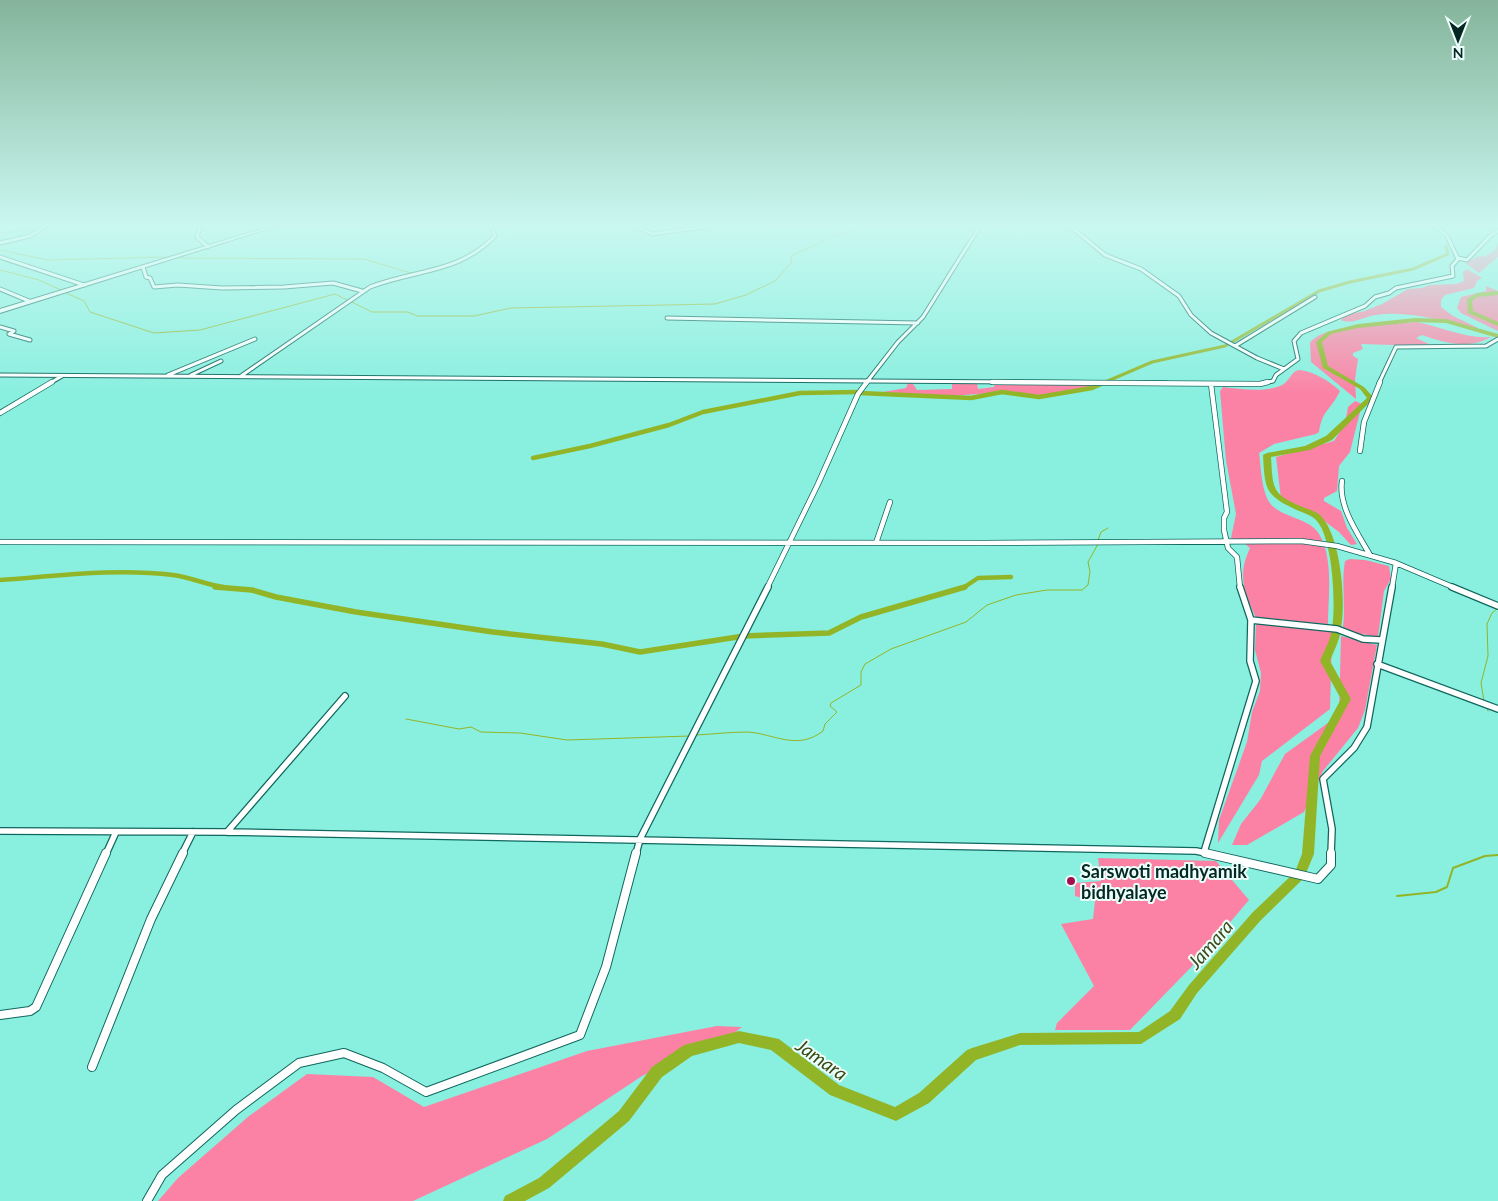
<svg xmlns="http://www.w3.org/2000/svg" width="1498" height="1201" font-family="Lato,sans-serif">
  <rect width="100%" height="100%" fill="#89efdf"/>
  <!-- green -->
  <path fill="#fc82a5" d="M 1498,243 L 1498,257 L 1479,273 L 1465,263 L 1478,256 L 1484,257 L 1495,250 Z
    M 1467,269 L 1482,278 L 1477,281 L 1474,288 L 1445,295 L 1441,300 L 1441,307 L 1453,316 L 1478,328 L 1475,329 C 1441,321 1411,310 1375,315 C 1363,317 1352,325 1341,320 L 1346,315 L 1365,311 L 1382,304 L 1408,289 L 1422,288 L 1430,285 L 1456,284 L 1464,281 L 1463,272 Z
    M 1486,286 L 1498,291 L 1498,331 L 1461,313 L 1457,308 L 1461,297 L 1486,291 Z
    M 1417,322 C 1441,327 1466,339 1491,337 C 1469,350 1445,343 1422,335 L 1416,338 L 1429,344 L 1426,346 L 1361,344 L 1363,349 L 1353,353 L 1353,356 L 1358,359 L 1355,379 L 1356,399 L 1311,362 L 1310,343 C 1324,323 1392,324 1417,322 Z
    M 1299,370 C 1313,371 1330,381 1340,391 C 1331,410 1322,410 1319,432 L 1316,434 L 1274,444 L 1259,453 C 1261,466 1261,485 1267,498 C 1275,518 1309,516 1319,534 C 1334,559 1328,596 1328,624 L 1256,618 C 1244,592 1237,576 1250,548 L 1245,544 L 1231,538 L 1236,514 L 1226,460 L 1220,391 L 1223,387 C 1241,389 1265,393 1282,385 C 1290,381 1291,371 1299,370 Z
    M 908,383 L 913,384 L 917,390 L 952,389 L 952,383 L 977,384 L 978,389 L 994,387 L 995,383 L 1109,384 L 1042,395 L 991,393 L 938,397 L 883,392 L 906,388 Z
    M 1355,401 L 1362,404 L 1350,452 L 1339,466 L 1337,491 L 1324,498 L 1324,501 L 1341,511 L 1347,528 L 1357,544 L 1351,545 L 1339,532 L 1323,520 L 1281,499 L 1276,457 L 1334,441 L 1345,424 L 1348,407 Z
    M 1350,559 L 1365,560 L 1389,566 L 1391,579 L 1384,591 L 1378,637 L 1350,632 L 1343,627 C 1346,605 1341,583 1345,561 Z
    M 1256,622 L 1332,632 L 1330,709 L 1262,761 L 1259,775 L 1218,843 L 1219,820 L 1247,742 L 1252,712 L 1260,691 L 1261,673 L 1255,650 Z
    M 1341,636 L 1377,645 L 1365,710 L 1358,728 L 1323,771 L 1304,812 L 1247,845 L 1232,845 L 1241,824 L 1260,800 L 1285,754 L 1339,715 Z
    M 1098,858 L 1216,861 L 1249,900 L 1199,959 L 1130,1030 L 1055,1030 L 1057,1023 L 1094,986 L 1061,924 L 1093,919 L 1095,901 L 1075,896 L 1075,883 L 1101,881 Z
    M 717,1026 L 742,1027 L 734,1033 L 642,1076 L 547,1139 L 413,1201 L 158,1201 L 178,1178 L 249,1116 L 307,1074 L 373,1077 L 424,1107 L 587,1051 Z"/>
  <g fill="none" stroke-linecap="round" stroke-linejoin="round">
    <!-- stream-far1 -->
    <path stroke="#92b527" stroke-width="1" d="M 149,226 L 172,226
      M 45,228 L 68,226
      M 0,233 L 39,229
      M 0,250 L 48,260 L 166,257
      M 175,258 L 364,259 L 411,273 L 419,272
      M 0,270 L 39,280 L 61,290
      M 64,292 L 84,301 L 90,312 L 154,333 L 200,330 L 335,294 L 372,312 L 408,312 L 417,316 L 474,316 L 511,308 L 715,304 L 746,295 L 775,281 L 791,263 L 791,256 L 832,237 L 863,226
      M 1098,540 L 1101,532 L 1108,528
      M 1484,701 L 1481,683 L 1488,656 L 1487,624 L 1492,613 L 1497,609
      M 1487,707 L 1488,711
      M 406,719 L 459,729 L 471,727 L 481,732 L 520,733 L 567,740 L 690,736
      M 697,735 C 714,734 731,732 748,732 C 775,734 797,751 823,731 L 825,724 L 837,712 L 830,706 L 831,703 L 861,685 L 861,672 L 865,664 L 891,649 L 966,622 L 987,605 L 1016,595 L 1047,590 L 1082,590 L 1088,585 L 1090,572 L 1088,562 L 1098,544"/>
    <!-- stream -->
    <path stroke="#92b527" stroke-width="2" d="M 1397,896 L 1436,892 L 1447,887 L 1453,868 L 1485,856 L 1498,855"/>
    <!-- canal-far2 -->
    <path stroke="#92b527" stroke-width="3" d="M 1103,383 L 1152,362 L 1225,346 L 1319,291 L 1350,282 L 1413,269 L 1448,254 L 1446,246"/>
    <!-- canal-far1 -->
    <path stroke="#92b527" stroke-width="4.5" d="M 860,393 L 971,398 L 1002,392 L 1039,397 L 1092,388 L 1106,382
      M 533,458 L 590,446 L 669,425 L 703,412 L 800,393 L 856,392
      M 0,580 C 57,576 116,568 173,575 C 191,577 208,586 229,588
      M 963,588 L 978,578 L 1011,577"/>
    <!-- canal -->
    <path stroke="#92b527" stroke-width="5.5" d="M 215,587 L 252,590 L 276,597 L 356,612 L 493,632 L 602,644 L 640,652 L 744,636 L 829,633 L 861,617 L 965,587"/>
    <!-- river -->
    <path fill="#92b527" fill-rule="evenodd" d="M 1498,291 L 1498,295 L 1478,297 L 1472,301 L 1473,311 L 1498,322 L 1498,326 L 1468,313 L 1467,299 L 1477,293 Z
      M 1415,318 L 1446,319 L 1498,334 L 1498,338 L 1446,323 L 1415,322 L 1358,328 L 1331,334 L 1322,342 L 1328,366 L 1364,387 L 1374,398 L 1332,440 L 1310,450 L 1271,457 C 1273,491 1272,494 1305,508 C 1311,510 1318,512 1322,517 C 1341,539 1346,601 1341,628 C 1340,640 1334,650 1330,661 L 1351,699 L 1320,756 L 1314,854 L 1304,878 L 1261,920 L 1197,993 L 1180,1019 L 1141,1044 L 1020,1045 L 976,1060 L 929,1103 L 896,1121 L 830,1095 L 771,1050 L 739,1043 L 692,1056 L 662,1077 L 629,1121 L 549,1188 L 525,1201 L 503,1201 L 505,1196 L 539,1178 L 619,1111 L 652,1067 L 684,1045 L 739,1031 L 779,1039 L 839,1085 L 895,1107 L 919,1093 L 967,1050 L 972,1048 L 1020,1033 L 1139,1032 L 1170,1011 L 1189,985 L 1253,912 L 1295,872 L 1302,854 L 1310,756 L 1341,699 L 1320,661 C 1324,650 1331,640 1332,628 C 1336,605 1333,537 1316,520 C 1311,515 1304,513 1299,511 C 1265,496 1265,490 1263,455 L 1267,453 L 1305,446 L 1326,436 L 1367,398 L 1360,389 L 1323,368 L 1316,342 L 1317,341 L 1327,332 L 1358,324 Z"/>
    <!-- minor-far3 casing -->
    <g stroke="#0f675e" stroke-width="5">
      <path id="minor-far3" d="M 200,226 L 197,237 L 208,247
        M 636,226 L 652,234 L 711,226
        M 1070,226 L 1105,255 L 1141,269 L 1179,296 L 1191,315 L 1211,333 L 1257,358 L 1284,369
        M 0,243 L 30,236 L 46,226
        M 0,257 L 84,285
        M 1458,258 L 1467,260 L 1490,236 L 1498,231
        M 143,267 L 146,277 L 150,278 L 154,287 L 178,285 L 222,288 L 284,287 L 333,283 L 362,291
        M 0,289 L 29,301
        M 667,318 L 918,323
        M 0,327 L 14,331 L 9,334 L 30,340
        M 1235,346 L 1315,297
        M 0,375 L 1167,383
        M 168,375 L 255,339
        M 191,375 L 221,361
        M 241,376 L 370,287 C 416,269 458,274 495,236 L 493,231 L 497,226
        M 50,383 L 62,376
        M 866,383 L 898,342 L 923,317 L 980,226
        M 1263,383 L 1273,381 L 1276,375 L 1298,359 L 1294,341 L 1301,333 L 1365,306 L 1375,297 L 1389,293 L 1396,288 L 1453,276 L 1452,266 L 1458,259 L 1447,236 L 1436,226
        M 1379,383 L 1396,347 L 1486,346 L 1498,339"/>
    </g>
    <!-- minor-far2 casing -->
    <g stroke="#0f675e" stroke-width="6">
      <path id="minor-far2" d="M 992,382 L 1260,384 L 1268,382
        M 1211,384 L 1227,512 L 1224,518 L 1224,530 L 1228,548 L 1237,557 L 1240,588
        M 0,413 L 52,382
        M 1360,451 L 1364,422 L 1380,382
        M 1342,481 C 1338,506 1358,534 1370,555
        M 0,542 L 984,543 L 1301,541 L 1337,546 L 1396,563
        M 876,543 L 890,502
        M 767,588 L 818,484 L 858,394 L 867,382
        M 1392,588 L 1396,563 L 1455,588"/>
    </g>
    <!-- minor-far1 casing -->
    <g stroke="#0f675e" stroke-width="8">
      <path id="minor-far1" d="M 1452,587 L 1498,606
        M 1251,620 L 1337,629 L 1363,639 L 1381,640
        M 1377,664 L 1498,709
        M 0,831 L 227,832 L 1196,851 L 1211,854
        M 227,832 L 345,696
        M 1204,852 L 1256,681 L 1250,661 L 1251,620 L 1240,587
        M 106,854 L 116,832
        M 182,854 L 193,832
        M 636,854 L 640,839 L 768,587
        M 1331,854 L 1332,829 L 1323,779 L 1354,748 L 1367,727 L 1392,587"/>
    </g>
    <!-- minor casing -->
    <g stroke="#0f675e" stroke-width="10">
      <path id="minor" d="M 1205,853 L 1318,879 L 1331,865 L 1331,853
        M 0,1015 L 30,1011 L 36,1007 L 106,853
        M 92,1067 L 151,919 L 183,853
        M 147,1201 L 162,1175 L 236,1110 L 299,1063 L 344,1053 L 383,1068 L 426,1092 L 580,1035 L 606,967 L 636,853"/>
    </g>
    <!-- primary casing -->
    <g stroke="#0f675e" stroke-width="2">
      <path id="primary" d="M 271,226 L 277,226 L 0,313 L 0,309 Z"/>
    </g>
    <!-- minor-far3 -->
    <use href="#minor-far3" stroke="#fff" stroke-width="3"/>
    <!-- minor-far2 -->
    <use href="#minor-far2" stroke="#fff" stroke-width="4.5"/>
    <!-- minor-far1 -->
    <use href="#minor-far1" stroke="#fff" stroke-width="5.5"/>
    <!-- minor -->
    <use href="#minor" stroke="#fff" stroke-width="8"/>
    <!-- primary -->
    <use href="#primary" fill="#fff" fill-rule="evenodd"/>
  </g>
  <!-- sky -->
  <linearGradient id="sky" x2="0" y2="1"><stop stop-color="#85b49b"/><stop offset="0.57" stop-color="#caf8f1"/><stop offset="1" stop-color="#caf8f1" stop-opacity="0"/></linearGradient>
  <rect width="1498" height="394" fill="url(#sky)"/>
  <!-- markers -->
  <circle fill="#a31050" stroke="#edfffb" stroke-width="2" cx="1071" cy="881" r="5"/>
  <g text-anchor="middle" dominant-baseline="central" stroke-width="4" stroke-linejoin="round" paint-order="stroke">
    <!-- near-poi labels -->
    <g font-size="18" font-weight="bold" fill="#052723" stroke="#edfffb" text-anchor="start">
      <text x="1081" y="871">Sarswoti madhyamik<tspan x="1081" dy="21">bidhyalaye</tspan></text>
    </g>
    <!-- near-water labels -->
    <g font-size="19" font-style="italic" fill="#3c4a16" stroke="#edfffb">
      <text transform="translate(1210 944) rotate(-49)">Jamara</text>
      <text transform="translate(822 1059) rotate(35)">Jamara</text>
    </g>
  </g>
  <!-- north arrow -->
  <g transform="translate(1458 40) rotate(180)" stroke="#edfffb" stroke-width="4" paint-order="stroke">
  <path d="M0-4L9 19L0 12L-9 19Z" fill="#052723"/>
  <text y="-8" font-size="14" font-weight="bold" text-anchor="middle" fill="#052723">N</text>
  </g>
</svg>
